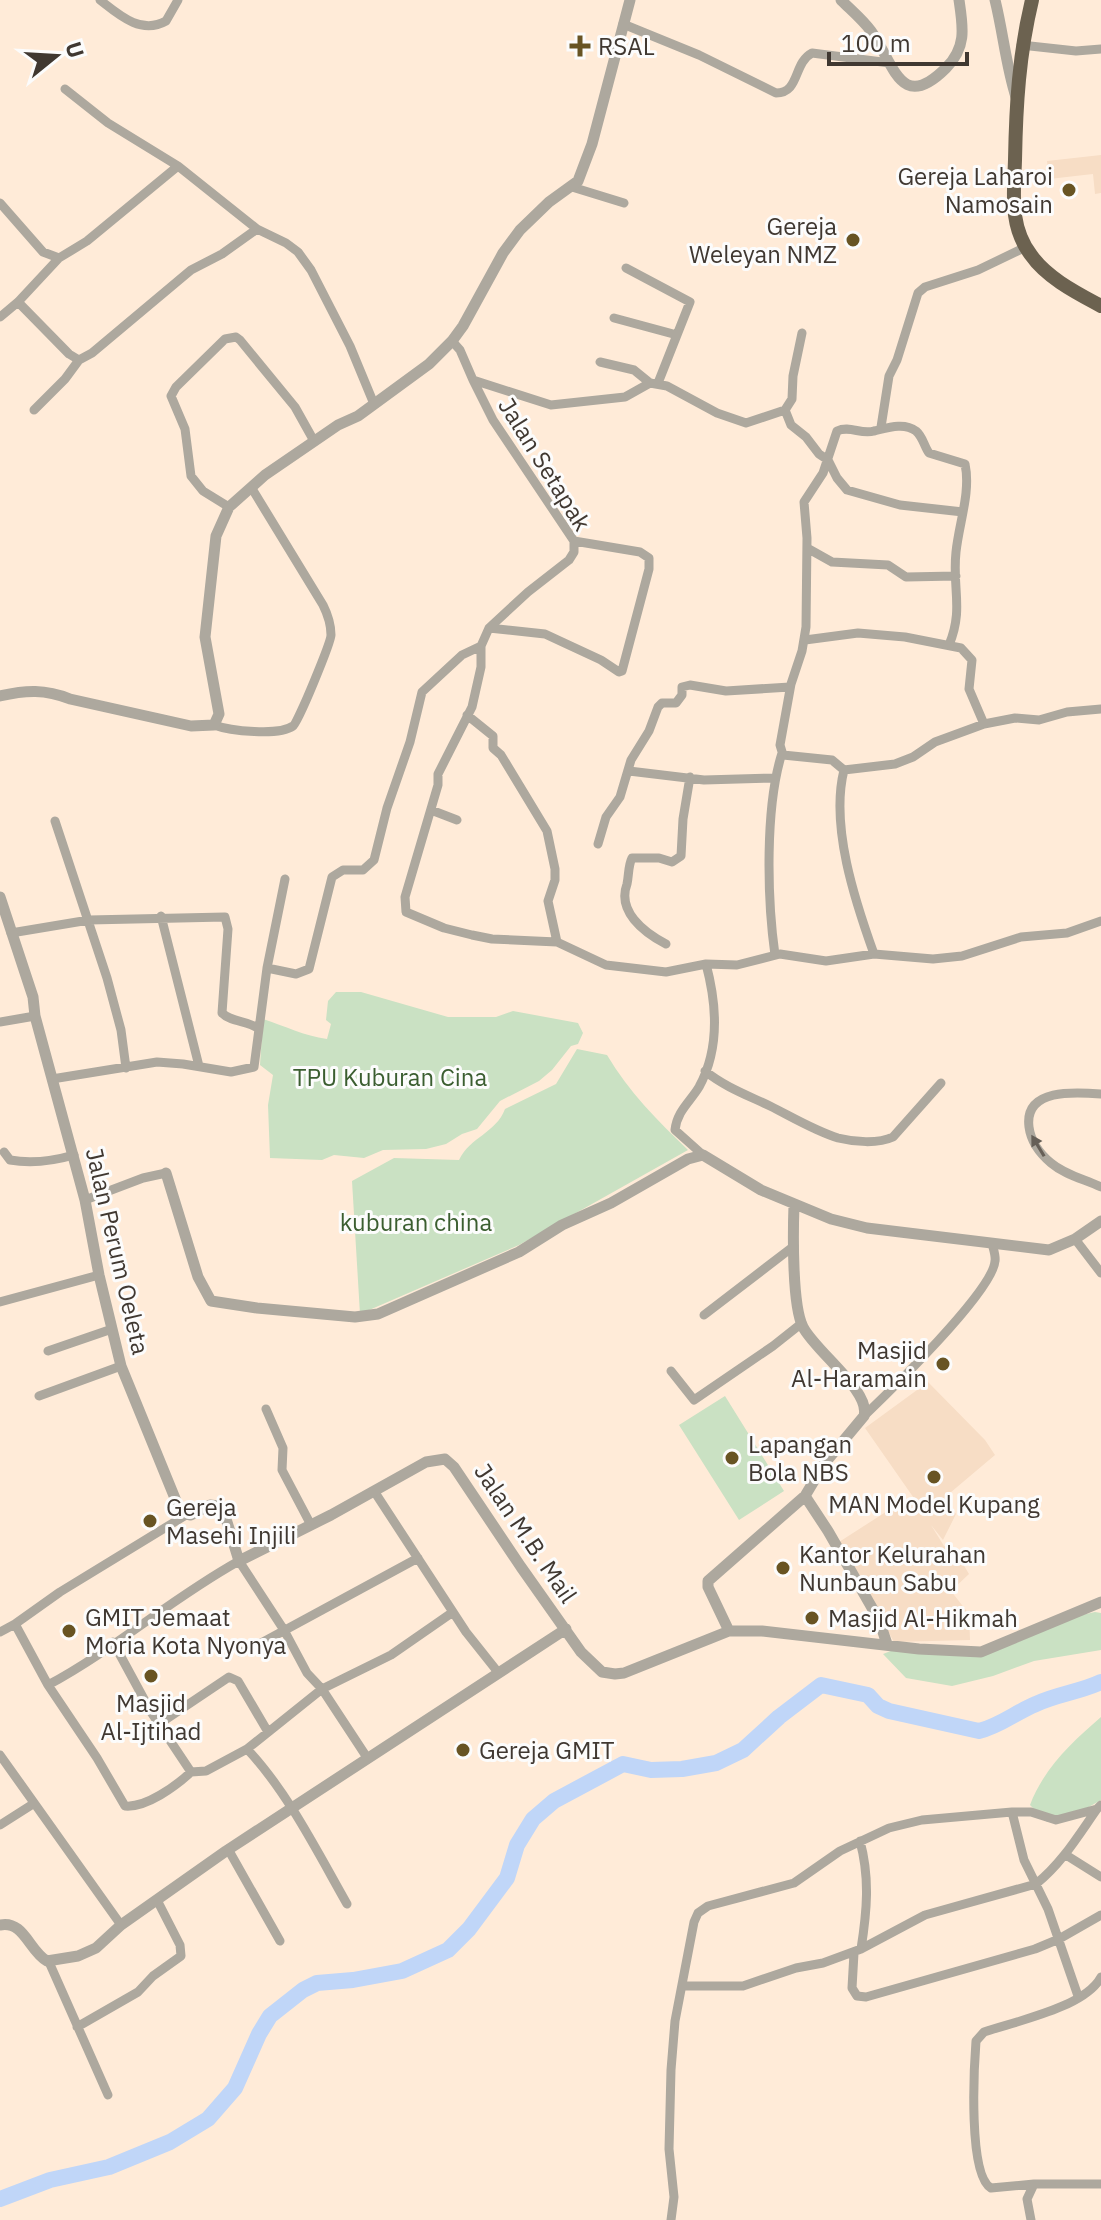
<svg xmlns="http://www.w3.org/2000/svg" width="1101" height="2220" font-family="'IBM Plex Sans',sans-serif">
  <rect width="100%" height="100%" fill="#ffebd8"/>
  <!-- built -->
  <path fill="#f7ddc5" d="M 1101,155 L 1101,193 L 1095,194 L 1093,174 L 1049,179 L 1047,161 Z
    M 928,1382 L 985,1440 L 995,1455 L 944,1498 L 956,1514 L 943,1540 L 931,1525 L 944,1546 L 954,1549 L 969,1574 L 951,1591 L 969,1614 L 970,1640 L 894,1642 L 839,1542 L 906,1499 L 925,1514 L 865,1428 Z"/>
  <!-- green -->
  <path fill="#cae1c3" d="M 336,992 L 361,992 L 448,1017 L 496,1017 L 513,1011 L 578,1023 L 583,1033 L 578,1044 L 571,1046 L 552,1070 L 539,1081 L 500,1101 L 477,1129 L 462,1134 L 446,1144 L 426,1149 L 383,1150 L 364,1158 L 334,1155 L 322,1160 L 270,1158 L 268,1105 L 273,1075 L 260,1065 L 263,1019 C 285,1026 304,1036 327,1039 L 331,1024 L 326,1020 L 328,1001 Z
    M 577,1049 L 607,1055 C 629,1092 657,1120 688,1150 L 519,1245 L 360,1314 L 352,1181 L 394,1158 L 459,1160 C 470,1137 496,1133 505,1109 L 556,1084 Z
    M 725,1396 L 784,1491 L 739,1520 L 679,1425 Z
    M 1095,1612 L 1101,1613 L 1101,1650 L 1034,1661 L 993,1676 L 952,1686 L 906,1678 L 883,1654 L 906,1645 L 967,1650 L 1013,1644 L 1077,1616 Z
    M 1101,1717 L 1101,1800 L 1066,1820 L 1047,1822 L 1030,1805 C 1044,1768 1072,1742 1101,1717 Z"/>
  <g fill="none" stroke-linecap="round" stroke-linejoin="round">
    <!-- river -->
    <path stroke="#c0d6f8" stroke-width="16" d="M 0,2199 L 50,2180 L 109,2167 L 170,2142 L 208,2119 L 235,2088 L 259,2034 L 270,2016 L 303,1990 L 317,1983 L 353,1980 L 402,1971 L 448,1950 L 469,1929 L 507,1878 L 517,1845 L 533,1819 L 554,1801 L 623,1764 L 651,1770 L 682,1769 L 716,1763 L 743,1750 L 779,1717 L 821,1685 L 868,1695 L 878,1706 L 889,1711 L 979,1731 C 1000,1726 1016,1712 1036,1704 C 1057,1694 1080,1692 1101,1682"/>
    <!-- minor -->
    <path stroke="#ada89e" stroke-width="9" d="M 100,0 C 119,15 141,35 166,21 L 178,0
      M 623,24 L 699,55 L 776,93 C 800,93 793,63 812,53 L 890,63
      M 1021,45 L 1076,51 L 1101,49
      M 65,89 L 108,123 L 178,166 L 257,229 L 286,243 L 298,252 L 311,270 L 350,346 L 374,404
      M 572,187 L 624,203
      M 0,203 L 43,252 L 59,258
      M 626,268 L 690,302 L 658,383
      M 18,302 L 69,354 L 79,360 L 92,353 L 191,270 L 222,254 L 257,229
      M 0,317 L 18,302 L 59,258 L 87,241 L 178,166
      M 614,318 L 677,335
      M 452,341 L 460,350 L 473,380 L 551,405 L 625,397 L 650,383 L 667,386 L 717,413 L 746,423 L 785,410
      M 600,362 L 634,370 L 650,383
      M 473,380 L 493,420 L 574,541 L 574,552 L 569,560 L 528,592 L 489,628 L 481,646 L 481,667 L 472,707 L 438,774 L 438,785 L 405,897 L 406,912 L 444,928 L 472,935 L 492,939 L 557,942 L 606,965 L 666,972 L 706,964 L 737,965 L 780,954 L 826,961 L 874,954 L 933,959 L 962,956 L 1021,937 L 1067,933 L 1101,921
      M 34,410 L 65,379 L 79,360
      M 785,410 L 791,425 L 806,437 L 819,454 L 828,460 L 837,478 L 847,490 L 900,505 L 963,512
      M 785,410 L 792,399 L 793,376 L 802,333
      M 881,427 L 889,376 L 897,360 L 918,293 L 925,287 L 978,270 L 1026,247
      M 229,507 L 203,491 L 191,476 L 185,429 L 171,396 L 176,387 L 225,339 L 236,337 L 240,340 L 295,407 L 314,441
      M 807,548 L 832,562 L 888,565 L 906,577 L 956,576
      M 489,628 L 545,634 L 601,660 L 619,672 L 622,671 L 649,569 L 649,558 L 640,552 L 574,541
      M 805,640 L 858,633 L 905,637 L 961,648 L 972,660 L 969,689 L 984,724
      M 949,645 C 964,609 952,588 956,552 C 959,523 971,492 965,464 L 929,453 C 924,446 923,437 916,431 C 904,422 887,428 874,431 C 861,435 850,425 837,431 L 823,473 L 804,502 L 807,538 L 806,627 L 802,651 L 791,684 L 780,745 L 783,755 L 832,760 L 844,770 L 895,764 L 913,757 L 935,742 L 984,724 L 1015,718 L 1039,720 L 1067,712 L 1101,709
      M 467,715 L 493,736 L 493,748 L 501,755 L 547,831 L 555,869 L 555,880 L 548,901 L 557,942
      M 214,725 C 230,731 279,736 293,726 C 298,723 331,642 331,635 C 331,624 328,615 323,605 L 251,487
      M 844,770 C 830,826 855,901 874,954
      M 629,771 L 704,780 L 774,778
      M 431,810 L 457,820
      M 55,821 L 107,978 L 121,1030 L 126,1068
      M 598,844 L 606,817 L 620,797 L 631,760 L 649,731 L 658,707 L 662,703 L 676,703 L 682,695 L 682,687 L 690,685 L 726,691 L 790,687
      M 161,916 L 199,1066
      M 11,933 L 89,920 L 225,917 L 228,929 L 222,1013 C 232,1023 248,1020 259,1029 L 254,1067 L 231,1072 L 183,1064 L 157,1062 L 52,1079
      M 666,944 C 643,932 617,911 627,884 C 629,875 628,866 632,858 L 659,858 L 672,862 L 681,856 L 683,819 L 690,777
      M 775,955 C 767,898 765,807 782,753
      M 267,968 L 296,974 L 309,969 L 332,877 L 343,870 L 363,870 L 374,860 L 387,808 L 410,742 L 422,692 L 462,655 L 481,646
      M 0,1022 L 35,1016
      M 259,1029 L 267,968 L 285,879
      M 705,1071 C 725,1087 747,1095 770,1106 C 792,1117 815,1131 838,1138 C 854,1142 878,1144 893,1137 L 941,1083
      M 1101,1094 C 1075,1092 1024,1088 1029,1127 C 1031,1142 1039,1153 1051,1163 C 1065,1175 1084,1179 1101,1187
      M 4,1152 L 10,1160 C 32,1164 53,1161 74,1155
      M 703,1155 L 675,1130 C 677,1111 690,1102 699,1087 C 720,1049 717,1005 706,964
      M 85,1200 L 143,1178 L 166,1173
      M 1075,1239 L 1101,1273
      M 0,1302 L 99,1275
      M 704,1315 L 794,1246
      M 48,1351 L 112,1329
      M 671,1371 L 694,1400 L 773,1346 L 802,1323
      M 39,1396 L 121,1366
      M 266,1409 L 283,1448 L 282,1470 L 311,1525
      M 864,1416 C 889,1392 993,1291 995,1261 C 996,1256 993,1248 992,1243
      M 374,1491 L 466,1632 L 497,1671
      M 15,1624 L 60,1592 L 186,1515
      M 0,1632 L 15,1624 L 48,1685 C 115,1649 172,1598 239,1561 L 284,1630 L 307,1673 L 322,1689 L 368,1759
      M 113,1642 L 151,1712 L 191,1772 L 206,1771 L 247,1749 C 287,1791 318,1853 347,1904
      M 240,1652 L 250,1649 L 418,1558
      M 48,1685 L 97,1758 L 125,1806 C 146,1808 176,1786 191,1772
      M 159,1724 L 229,1677 L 238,1681 L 268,1732
      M 247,1749 L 322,1689 L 391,1655 L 453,1612
      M 0,1755 L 121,1925
      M 1012,1812 L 1024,1860 L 1048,1909 L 1078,1996
      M 0,1825 L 33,1804
      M 228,1849 L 280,1941
      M 1066,1855 L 1101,1877
      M 861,1949 L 925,1915 L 1036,1884 C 1062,1863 1078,1836 1097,1809
      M 854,1953 L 852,1988 L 857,1996 L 866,1997 L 1035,1949 L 1059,1939 L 1101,1915
      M 49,1962 L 108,2095
      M 683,1986 L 743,1986 L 796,1968 L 823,1963 L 861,1949 C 867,1911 870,1878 860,1841
      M 77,2027 L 138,1992 L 153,1976 L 181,1956 L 180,1945 L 157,1900
      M 1034,2184 L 991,2188 C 968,2175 974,2067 976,2041 L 984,2032 C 1017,2021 1085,2007 1101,1977
      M 671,2220 L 674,2197 L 669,2149 L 671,2070 L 675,2021 L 694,1922 L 698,1913 L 708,1906 L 794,1883 L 840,1851 L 889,1828 L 922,1820 L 1012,1812 L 1031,1812 L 1056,1820 L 1097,1809 L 1101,1805
      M 1031,2220 L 1027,2199 L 1034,2184 L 1101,2184"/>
    <!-- tertiary -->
    <path stroke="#ada89e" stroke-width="11" d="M 841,0 C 851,10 863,20 871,31 C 894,63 900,114 946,68 C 967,47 963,27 959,0
      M 995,0 C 1003,32 1006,66 1016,97
      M 0,696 C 26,690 45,689 70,699 L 191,726 L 214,725 L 219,714 L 205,637 L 216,536 L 229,507 L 265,475 L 338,425 L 358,416 L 429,364 L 452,341 L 463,326 L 503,253 L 520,230 L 549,202 L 578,181 L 592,144 L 630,0
      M 0,897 L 33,997 L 35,1016 L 85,1200 L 99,1275 L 121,1366 L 181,1513 L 191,1515 L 210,1505 L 219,1506 L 227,1522 L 239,1561 L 331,1515 L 426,1462 L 445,1459 L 454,1467 L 521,1567 L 581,1652 L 602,1672 L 615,1674 L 624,1673 L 729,1631
      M 166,1173 L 198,1277 L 211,1301 L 257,1308 L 355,1317 L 378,1314 L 519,1252 L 562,1225 L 611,1203 L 688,1159 L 703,1155 L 761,1190 L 831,1219 L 867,1228 L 1049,1250 L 1075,1239 L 1101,1221
      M 794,1205 C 793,1232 792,1306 803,1327 C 815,1351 871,1391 864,1416 L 824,1464 L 805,1496 L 708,1581 L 708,1587 L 729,1631 L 762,1631 L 919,1649 L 981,1652 L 1101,1602
      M 805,1496 L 828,1531 L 879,1620 L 887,1644
      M 0,1925 C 24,1920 29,1951 47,1961 L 78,1956 L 96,1948 L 121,1925 L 226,1851 L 566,1629"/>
    <!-- trunk -->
    <path stroke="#6c6250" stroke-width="14" d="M 1032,0 C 1019,54 1016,105 1015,160 C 1014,194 1009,226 1031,255 C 1047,278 1077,293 1101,306"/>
  </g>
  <!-- one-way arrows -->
  <defs><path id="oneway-solid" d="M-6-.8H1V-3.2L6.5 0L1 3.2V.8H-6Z" transform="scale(2)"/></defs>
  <use fill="#665f57" href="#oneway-solid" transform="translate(1038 1146) rotate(-121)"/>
  <!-- markers -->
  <g fill="#685423" stroke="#fcfcfc" stroke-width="3">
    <path d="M576 34h8v8h8v8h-8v8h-8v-8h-8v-8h8z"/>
    <circle cx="1069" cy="190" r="8"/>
    <circle cx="853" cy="240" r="8"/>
    <circle cx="943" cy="1364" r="8"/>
    <circle cx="732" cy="1458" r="8"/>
    <circle cx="934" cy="1477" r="8"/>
    <circle cx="150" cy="1521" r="8"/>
    <circle cx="783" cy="1568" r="8"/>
    <circle cx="812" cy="1618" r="8"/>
    <circle cx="69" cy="1631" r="8"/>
    <circle cx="151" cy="1676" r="8"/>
    <circle cx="463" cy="1750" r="8"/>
  </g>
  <g text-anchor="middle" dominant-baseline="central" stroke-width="6" stroke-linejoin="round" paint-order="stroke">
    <!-- poi labels -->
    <g font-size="24" fill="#403831" stroke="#fcfcfc" text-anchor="start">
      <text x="598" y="46">RSAL</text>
      <text x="1053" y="176" text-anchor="end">Gereja Laharoi<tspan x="1053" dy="28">Namosain</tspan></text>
      <text x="837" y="226" text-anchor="end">Gereja<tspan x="837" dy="28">Weleyan NMZ</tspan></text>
      <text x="927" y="1350" text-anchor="end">Masjid<tspan x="927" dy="28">Al-Haramain</tspan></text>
      <text x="748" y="1444">Lapangan<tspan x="748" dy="28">Bola NBS</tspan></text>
      <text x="934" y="1504" text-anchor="middle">MAN Model Kupang</text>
      <text x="166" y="1507">Gereja<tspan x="166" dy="28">Masehi Injili</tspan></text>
      <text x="799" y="1554">Kantor Kelurahan<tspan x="799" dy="28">Nunbaun Sabu</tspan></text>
      <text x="85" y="1617">GMIT Jemaat<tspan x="85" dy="28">Moria Kota Nyonya</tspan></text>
      <text x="828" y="1618">Masjid Al-Hikmah</text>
      <text x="151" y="1703" text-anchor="middle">Masjid<tspan x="151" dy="28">Al-Ijtihad</tspan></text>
      <text x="479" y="1750">Gereja GMIT</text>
    </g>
    <!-- street labels -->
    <g font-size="24" fill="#403831" stroke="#fcfcfc">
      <text transform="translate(545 464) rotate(58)">Jalan Setapak</text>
      <text transform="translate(118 1251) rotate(77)">Jalan Perum Oeleta</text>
      <text transform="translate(526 1533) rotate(56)">Jalan M.B. Mail</text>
    </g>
    <!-- park labels -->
    <g font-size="24" fill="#3b5e30" stroke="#fcfcfc">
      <text x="390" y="1077">TPU Kuburan Cina</text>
      <text x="416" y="1222">kuburan china</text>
    </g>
  </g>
  <!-- north arrow -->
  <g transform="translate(56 56) rotate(72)" stroke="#fcfcfc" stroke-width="6" paint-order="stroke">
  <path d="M0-6L14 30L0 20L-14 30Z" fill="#403831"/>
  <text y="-12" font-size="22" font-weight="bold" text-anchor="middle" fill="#403831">U</text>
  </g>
  <!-- scale -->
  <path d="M829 52v12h138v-12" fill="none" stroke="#403831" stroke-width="4"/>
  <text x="841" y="52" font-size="24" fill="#403831" stroke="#fcfcfc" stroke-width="6" paint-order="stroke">100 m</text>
</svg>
